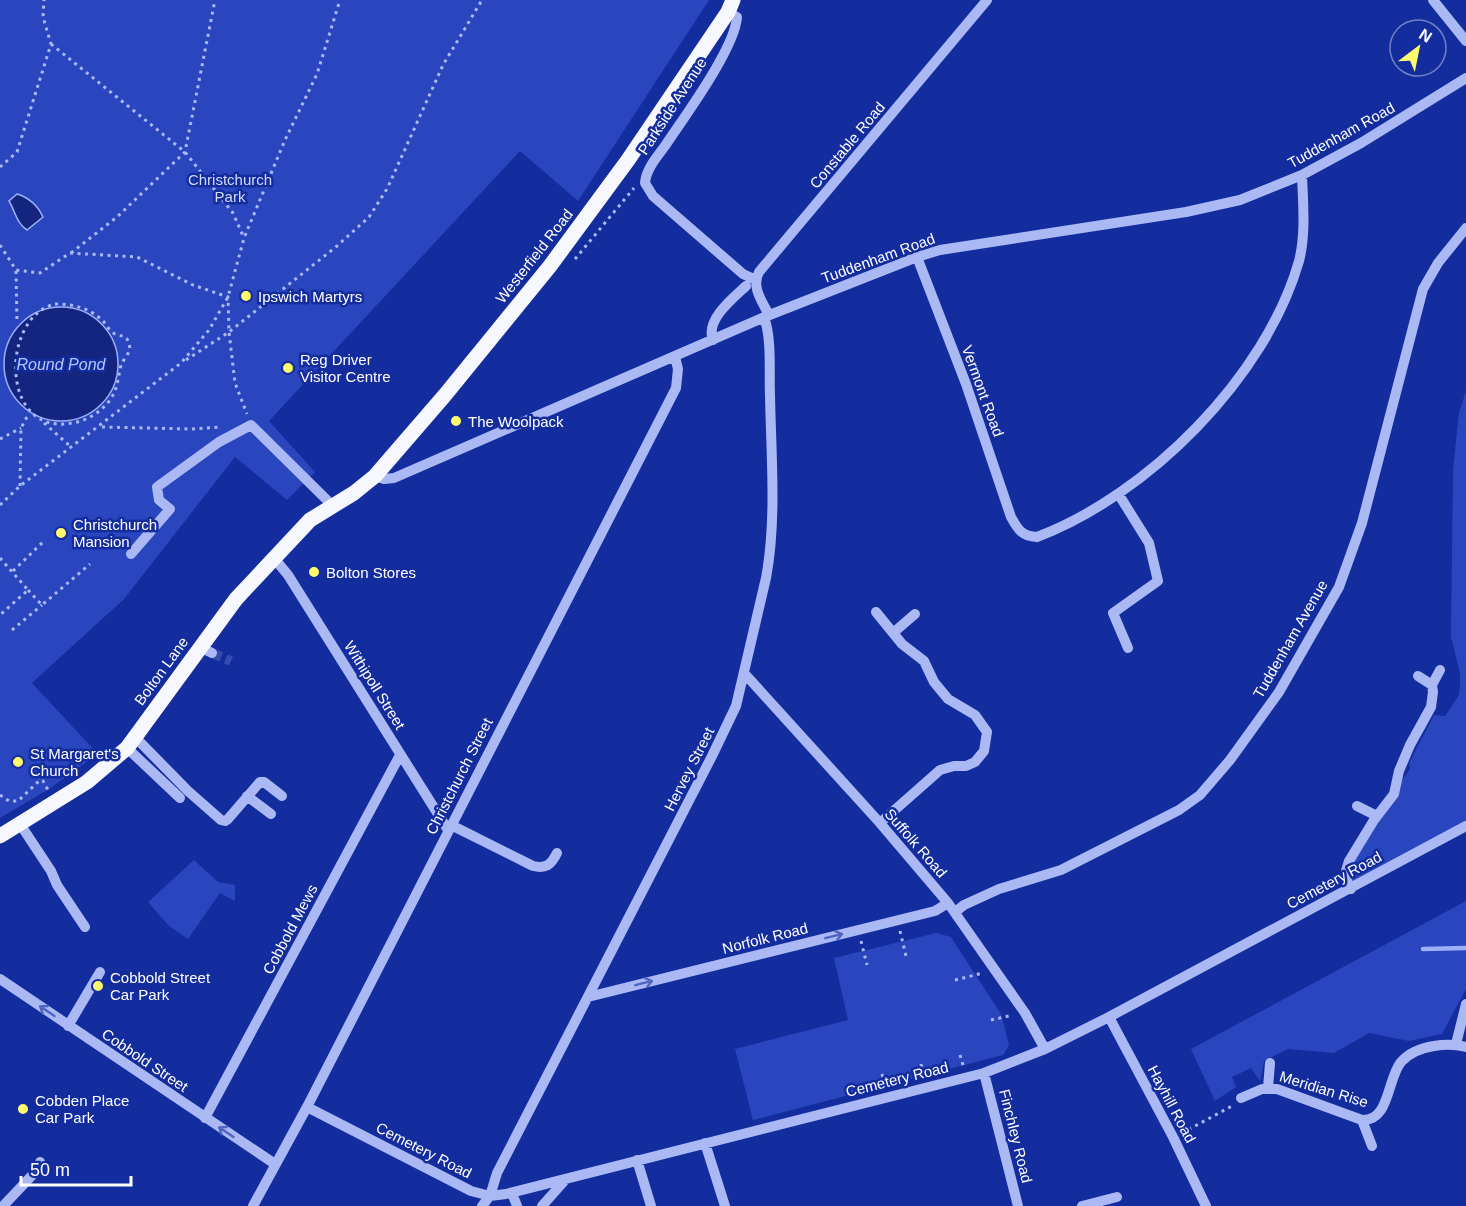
<svg xmlns="http://www.w3.org/2000/svg" width="1466" height="1206" font-family="Arial,sans-serif">
  <rect width="100%" height="100%" fill="#132c9e"/>
  <!-- green -->
  <path fill="#2a46be" fill-rule="evenodd" d="M 0,0 L 709,0 L 578,201 L 520,151 L 269,421 L 315,472 L 287,500 L 235,457 L 124,599 L 32,683 L 98,754 L 49,789 L 0,818 ZM 61,307 C 71,308 80,309 89,314 C 124,334 125,380 98,407 L 18,400 C 9,388 8,380 8,365 C 8,359 7,352 8,346 C 11,321 40,309 61,307 Z
    M 1466,391 L 1466,826 L 1351,889 L 1346,879 L 1355,844 L 1410,769 L 1409,763 L 1434,715 L 1445,716 L 1459,695 L 1460,683 L 1460,673 L 1451,637 L 1453,470 L 1459,413 Z
    M 194,860 L 218,882 L 235,885 L 235,901 L 220,893 L 188,939 L 169,926 L 148,902 Z
    M 1466,901 L 1466,989 L 1442,1034 L 1409,1041 L 1369,1033 L 1334,1053 L 1288,1049 L 1264,1061 L 1260,1081 L 1251,1068 L 1232,1077 L 1236,1087 L 1215,1101 L 1191,1049 Z
    M 936,933 L 951,937 L 1001,1014 L 1009,1045 L 1003,1055 L 753,1120 L 735,1049 L 848,1020 L 834,958 Z"/>
  <!-- water -->
  <path fill="#13257f" stroke="#9caff7" stroke-width="1.5" d="M 17,194 C 30,198 38,206 43,217 L 27,230 C 17,224 15,211 9,201 Z
    M4 364a57 57 0 1 1 114 0a57 57 0 1 1-114 0Z"/>
  <g fill="none" stroke-linecap="round" stroke-linejoin="round">
    <!-- stream -->
    <path stroke="#9caff7" stroke-width="4.5" d="M 1423,949 L 1466,948"/>
    <!-- minor-tunnel -->
    <path stroke="#364cad" stroke-width="10" stroke-dasharray="10 5" stroke-linecap="butt" d="M 212,653 L 231,661"/>
    <!-- path -->
    <path stroke="#aab8f4" stroke-width="3" stroke-dasharray="3 4.5" stroke-linecap="butt" d="M 51,44 L 185,152 L 233,213 L 244,238
      M 0,167 L 17,152 L 51,44 L 43,17 L 44,0
      M 0,245 L 16,270 L 40,273 L 70,253 L 137,257 L 193,285 L 228,297 L 229,332 L 235,383 L 247,414
      M 71,253 L 117,217 L 185,152 L 215,0
      M 575,259 L 634,188
      M 16,271 L 17,323
      M 55,304 C 73,304 90,308 103,321 C 106,324 109,330 112,332 C 120,339 128,331 130,349 C 128,355 123,360 121,365 C 118,378 118,388 110,400 C 101,412 87,421 72,423 C 0,437 0,317 55,304 Z
      M 186,360 L 229,332 L 337,246 L 369,217 L 387,189 L 443,65 L 482,0
      M 44,423 L 72,448
      M 102,427 L 191,429 L 221,427
      M 0,439 L 21,428
      M 20,486 L 21,428 L 28,415
      M 0,505 L 20,486 L 181,363 L 209,330 L 228,297 L 244,238 L 285,140 L 317,74 L 340,0
      M 0,558 L 28,590 L 0,615
      M 13,571 L 44,541
      M 28,590 L 42,605 L 90,564
      M 12,630 L 42,605
      M 0,795 L 9,801 L 18,801 L 40,780 L 43,781 L 48,790
      M 900,931 L 906,956
      M 861,941 L 867,965
      M 955,980 L 983,973
      M 991,1020 L 1013,1015
      M 960,1055 L 964,1068
      M 921,1064 L 924,1077
      M 882,1074 L 885,1086
      M 1182,1133 L 1232,1106"/>
    <!-- minor -->
    <path stroke="#aab8f4" stroke-width="10" d="M 1433,0 L 1466,41
      M 728,12 L 737,17 C 735,48 685,116 667,143 C 659,155 646,168 645,183 L 653,196 L 743,274 L 756,280
      M 917,257 L 966,384 L 1011,517 C 1018,530 1022,536 1037,537 C 1148,495 1266,377 1299,261 C 1306,234 1303,203 1302,175
      M 769,315 C 762,301 751,287 759,272 L 987,0
      M 713,340 C 705,320 733,298 746,286
      M 375,476 L 384,479 L 394,478 L 767,316 L 917,257 L 940,250 L 1186,212 L 1240,200 L 1302,175 L 1361,143 L 1466,78
      M 1119,495 L 1149,543 L 1158,581 L 1113,613 L 1128,648
      M 131,554 L 170,509 L 159,500 L 157,487 L 219,442 L 251,425 L 332,505
      M 274,558 L 288,575 L 448,830
      M 876,612 L 902,644 L 924,661 L 934,682 L 948,699 L 975,715 L 987,732 L 984,751 L 975,762 L 966,766 L 954,766 L 940,770 L 880,823
      M 893,633 L 915,614
      M 200,647 L 212,653
      M 744,673 L 880,823 L 948,903 L 1025,1013 L 1045,1049
      M 1418,676 L 1432,685 L 1440,670
      M 135,737 L 188,791 L 221,820 L 225,821 L 228,819 L 260,782 L 264,782 L 282,796
      M 127,748 L 180,798
      M 247,796 L 271,814
      M 1357,806 L 1377,816
      M 20,824 L 51,871 L 57,885 L 85,927
      M 451,825 L 533,866 C 546,869 551,865 557,853
      M 1351,889 L 1346,879 L 1346,871 L 1349,861 L 1374,820 L 1394,794 L 1399,771 L 1410,745 L 1431,707 L 1433,692 L 1432,685
      M 955,912 L 964,905 L 999,889 L 1061,870 L 1179,810 L 1200,795 L 1230,760 L 1279,692 L 1339,587 L 1362,523 L 1423,289 L 1438,263 L 1466,228
      M 0,979 L 275,1164
      M 588,997 L 935,911 L 948,903
      M 1109,1017 L 1173,1137 L 1206,1206
      M 68,1026 L 100,972
      M 1456,1044 L 1466,1004
      M 984,1073 L 1018,1206
      M 1268,1088 L 1270,1063
      M 1241,1098 L 1262,1089 L 1277,1089 L 1362,1120 C 1390,1121 1387,1079 1401,1062 C 1409,1053 1421,1048 1434,1046 C 1445,1044 1455,1044 1466,1047
      M 307,1107 L 471,1191 L 490,1196 L 506,1194 L 984,1073 L 1045,1049 L 1109,1017 L 1466,826
      M 205,1118 L 400,755
      M 1362,1120 L 1372,1146
      M 705,1143 L 725,1206
      M 637,1160 L 651,1206
      M 512,1193 L 517,1206
      M 3,1206 L 39,1168 L 40,1162
      M 253,1206 L 307,1107 L 676,388 L 678,369 L 675,357
      M 482,1206 L 490,1196 L 497,1173 L 712,756 L 736,706 L 766,578 C 777,519 771,455 770,395 C 769,373 772,338 764,317
      M 542,1206 L 566,1179
      M 1082,1206 L 1117,1197"/>
    <!-- major -->
    <path stroke="#f7f8ff" stroke-width="15" d="M 0,836 L 87,782 L 127,748 L 236,599 L 310,520 L 354,493 L 375,476 L 445,395 L 550,266 L 628,160 L 728,12 L 733,0"/>
  </g>
  <!-- one-way arrows -->
  <defs><path id="oneway-shaft" d="M-6 0H5M1.5-3L5.5 0L1.5 3" fill="none" stroke-width="1.6" stroke-linecap="round" stroke-linejoin="round" transform="scale(1.5)"/></defs>
  <g stroke="#4f64c0">
    <use href="#oneway-shaft" transform="translate(834 936) rotate(-14)"/>
    <use href="#oneway-shaft" transform="translate(644 983) rotate(-14)"/>
    <use href="#oneway-shaft" transform="translate(47 1011) rotate(-146)"/>
    <use href="#oneway-shaft" transform="translate(226 1132) rotate(-146)"/>
  </g>
  <!-- markers -->
  <g fill="#fffb6d" stroke="#132c9e" stroke-width="2">
    <circle cx="246" cy="296" r="6"/>
    <circle cx="288" cy="368" r="6"/>
    <circle cx="456" cy="421" r="6"/>
    <circle cx="61" cy="533" r="6"/>
    <circle cx="314" cy="572" r="6"/>
    <circle cx="18" cy="762" r="6"/>
    <circle cx="98" cy="986" r="6"/>
    <circle cx="23" cy="1109" r="6"/>
  </g>
  <g text-anchor="middle" dominant-baseline="central" stroke-width="5" stroke-linejoin="round" paint-order="stroke">
    <!-- street labels -->
    <g font-size="15" fill="#fff" stroke="#132c9e">
      <text transform="translate(672 106) rotate(-57)">Parkside Avenue</text>
      <text transform="translate(1341 135) rotate(-29)">Tuddenham Road</text>
      <text transform="translate(847 145) rotate(-50)">Constable Road</text>
      <text transform="translate(534 256) rotate(-52)">Westerfield Road</text>
      <text transform="translate(878 258) rotate(-20)">Tuddenham Road</text>
      <text transform="translate(983 391) rotate(70)">Vermont Road</text>
      <text transform="translate(1290 639) rotate(-60)">Tuddenham Avenue</text>
      <text transform="translate(161 671) rotate(-54)">Bolton Lane</text>
      <text transform="translate(375 685) rotate(58)">Withipoll Street</text>
      <text transform="translate(689 769) rotate(-63)">Hervey Street</text>
      <text transform="translate(459 776) rotate(-63)">Christchurch Street</text>
      <text transform="translate(916 843) rotate(49)">Suffolk Road</text>
      <text transform="translate(1334 880) rotate(-28)">Cemetery Road</text>
      <text transform="translate(290 929) rotate(-62)">Cobbold Mews</text>
      <text transform="translate(765 938) rotate(-14)">Norfolk Road</text>
      <text transform="translate(145 1060) rotate(34)">Cobbold Street</text>
      <text transform="translate(897 1079) rotate(-14)">Cemetery Road</text>
      <text transform="translate(1324 1089) rotate(17)">Meridian Rise</text>
      <text transform="translate(1172 1104) rotate(62)">Hayhill Road</text>
      <text transform="translate(1016 1136) rotate(76)">Finchley Road</text>
      <text transform="translate(424 1150) rotate(27)">Cemetery Road</text>
    </g>
    <!-- park labels -->
    <g font-size="15" fill="#d2dbfd" stroke="#132c9e">
      <text x="230" y="179">Christchurch<tspan x="230" dy="17">Park</tspan></text>
    </g>
    <!-- poi labels -->
    <g font-size="15" fill="#fff" stroke="#132c9e" text-anchor="start">
      <text x="258" y="296">Ipswich Martyrs</text>
      <text x="300" y="359">Reg Driver<tspan x="300" dy="17">Visitor Centre</tspan></text>
      <text x="468" y="421">The Woolpack</text>
      <text x="73" y="524">Christchurch<tspan x="73" dy="17">Mansion</tspan></text>
      <text x="326" y="572">Bolton Stores</text>
      <text x="30" y="753">St Margaret's<tspan x="30" dy="17">Church</tspan></text>
      <text x="110" y="977">Cobbold Street<tspan x="110" dy="17">Car Park</tspan></text>
      <text x="35" y="1100">Cobden Place<tspan x="35" dy="17">Car Park</tspan></text>
    </g>
    <!-- water labels -->
    <g font-size="16" font-style="italic" fill="#b7c4fa" stroke="#132c9e">
      <text x="61" y="364">Round Pond</text>
    </g>
  </g>
  <!-- north arrow -->
  <g transform="translate(1418 48) rotate(32)"><circle r="28" fill="#132c9e" stroke="#7180c5" stroke-width="1.5"/>
  <path d="M0-4.5L10 22L0 15L-10 22Z" fill="#fffb6d"/>
  <text y="-9" font-size="16" font-weight="bold" text-anchor="middle" fill="#ffffff">N</text>
  </g>
  <!-- scale -->
  <path d="M21 1176v9h110v-9" fill="none" stroke="#ffffff" stroke-width="3"/>
  <text x="30" y="1176" font-size="18" fill="#ffffff" stroke="#132c9e" stroke-width="4.5" paint-order="stroke">50 m</text>
</svg>
